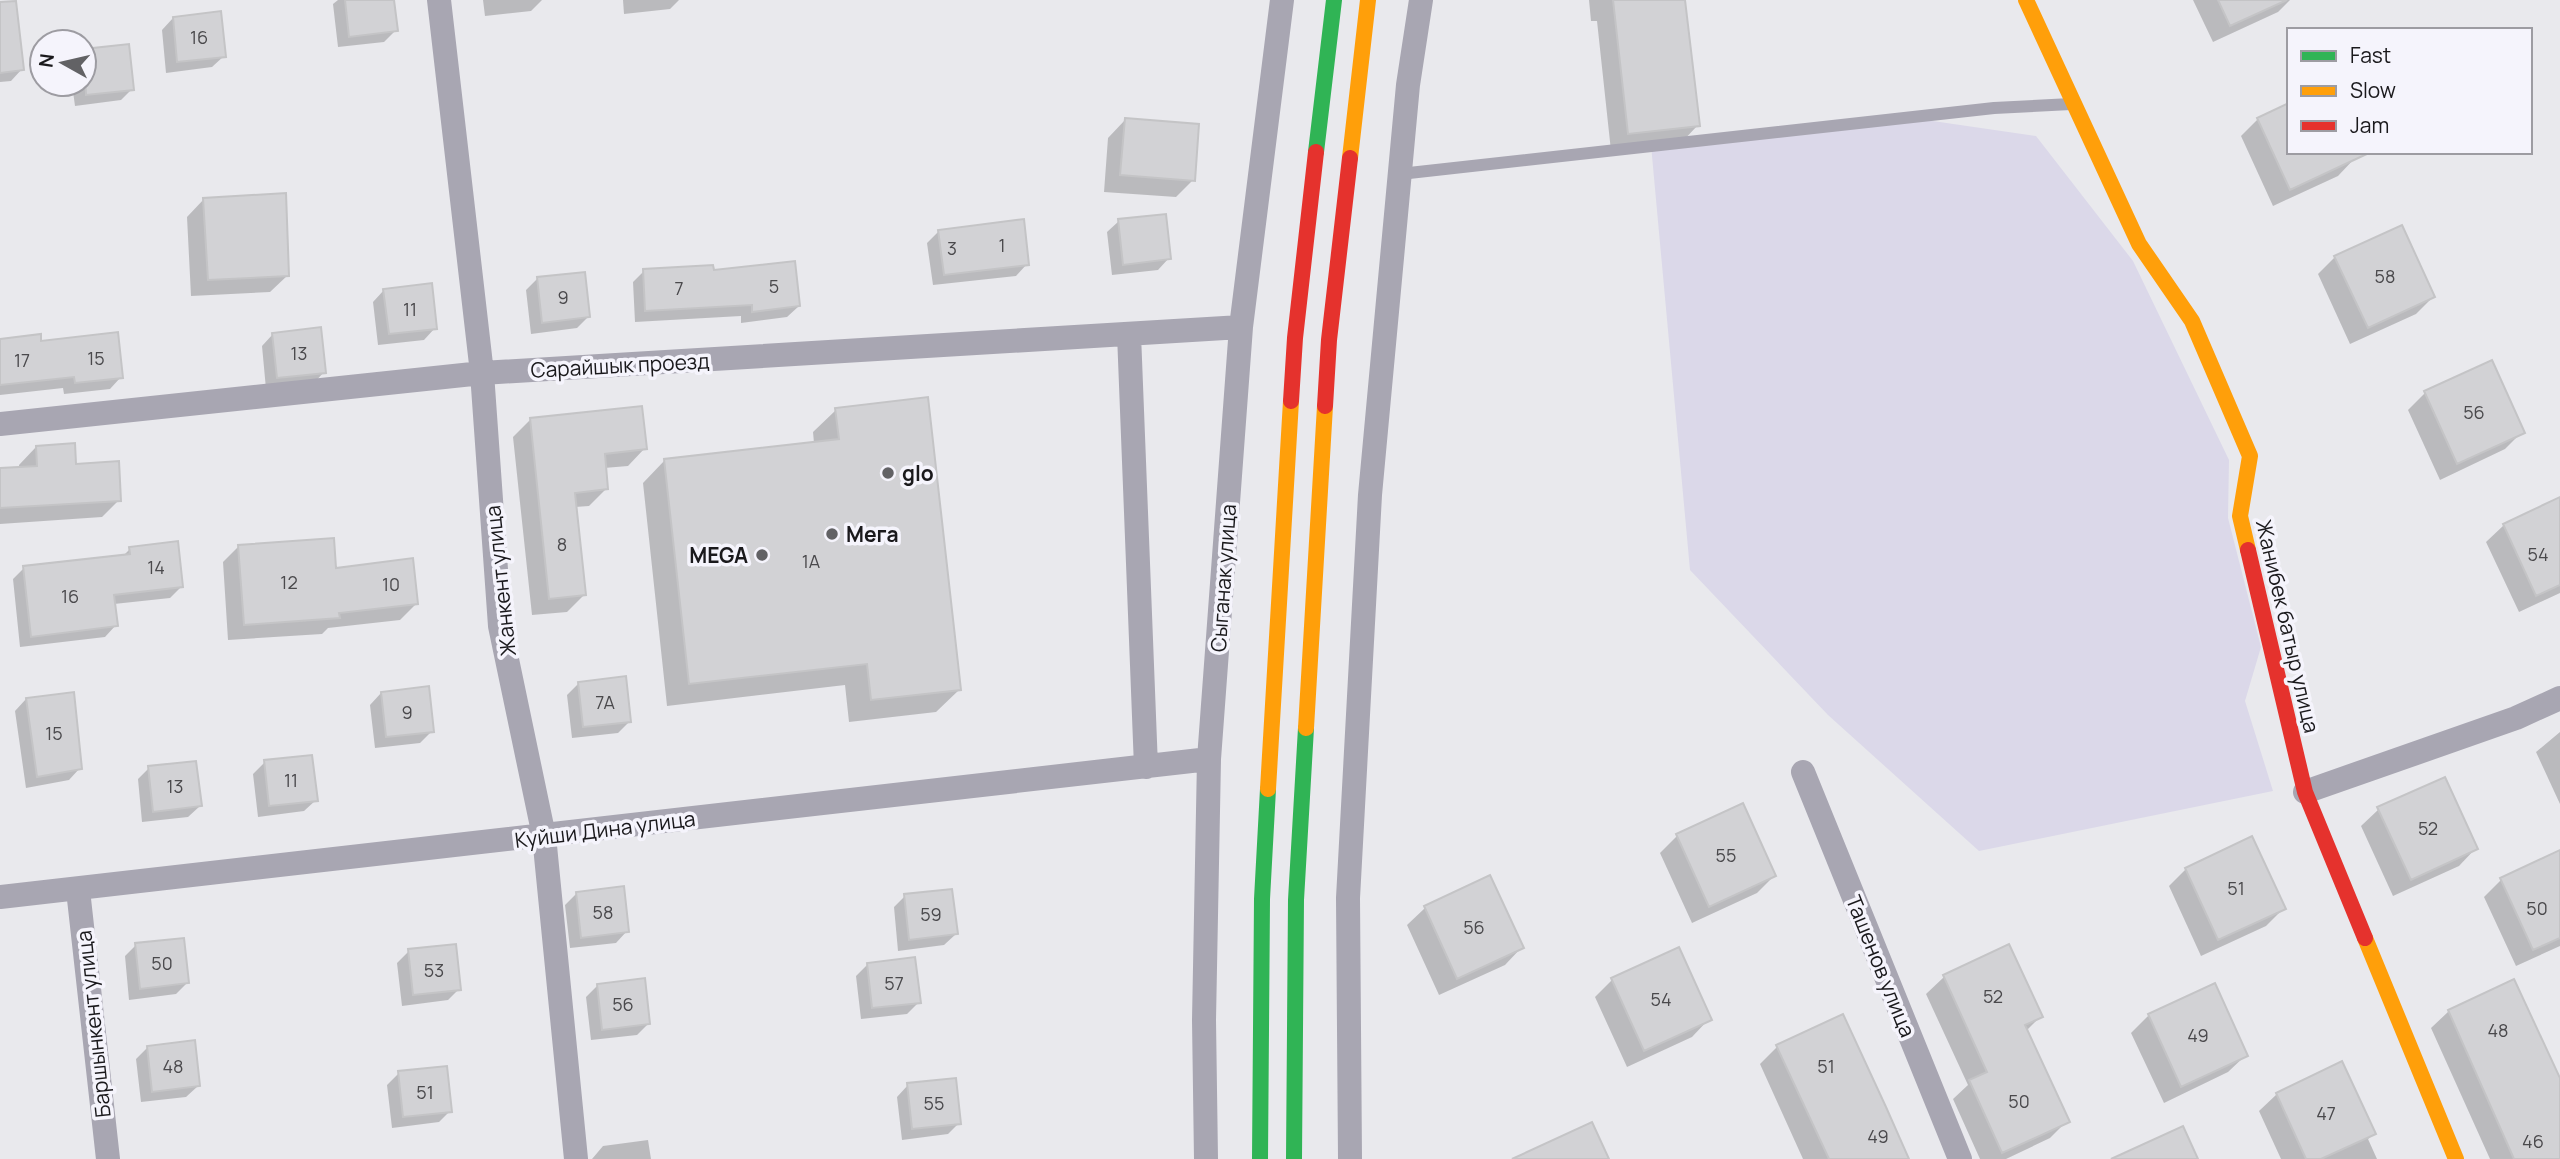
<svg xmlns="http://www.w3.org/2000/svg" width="2560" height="1159" font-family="Manrope,sans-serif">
  <rect width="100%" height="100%" fill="#e9e9ed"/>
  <!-- green -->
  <path fill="#dbd8e9" d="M 1919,119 L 2036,136 L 2133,261 L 2229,460 L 2228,518 L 2261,647 L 2245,701 L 2273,791 L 1979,851 L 1828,715 L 1690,570 L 1651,145 Z"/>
  <!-- shadow -->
  <path fill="#0003" d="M 338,0 L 392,0 L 396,30 L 384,42 L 338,47 L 333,4 Z
    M 483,0 L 542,0 L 531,11 L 485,16 Z
    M 623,0 L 679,0 L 670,9 L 624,14 Z
    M 1589,0 L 1664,0 L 1698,125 L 1681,143 L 1611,151 L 1597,21 L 1591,21 Z
    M 2193,0 L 2290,0 L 2278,12 L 2213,42 Z
    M 173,18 L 224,56 L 212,67 L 166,73 L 162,30 Z
    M 0,28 L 22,69 L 11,81 L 0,82 Z
    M 128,46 L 132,89 L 121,100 L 75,106 L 72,84 L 84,84 L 84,51 Z
    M 2258,119 L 2289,152 L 2355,158 L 2338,176 L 2273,206 L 2241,136 Z
    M 1125,120 L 1193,180 L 1176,197 L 1104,192 L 1108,138 Z
    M 204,199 L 288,275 L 270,292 L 191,296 L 187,217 Z
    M 1119,221 L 1169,258 L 1158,270 L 1112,275 L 1107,232 Z
    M 939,231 L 1027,264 L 1016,276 L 933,285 L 927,243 Z
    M 2335,257 L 2433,297 L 2416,314 L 2350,344 L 2318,274 Z
    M 644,271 L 712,272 L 799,306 L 787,317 L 741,323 L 741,316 L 635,322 L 633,282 Z
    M 537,279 L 588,317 L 577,328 L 531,334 L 526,290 Z
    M 384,290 L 435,328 L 424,340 L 378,345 L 373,302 Z
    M 273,334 L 324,372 L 313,384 L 266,389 L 262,346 Z
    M 0,341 L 40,343 L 121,377 L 110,389 L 64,394 L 63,388 L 0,395 Z
    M 2425,393 L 2522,432 L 2505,449 L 2440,480 L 2408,410 Z
    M 836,410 L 959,690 L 936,712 L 849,722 L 845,685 L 667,706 L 643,483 L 665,460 L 814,443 L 813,432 Z
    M 530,420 L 645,448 L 628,466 L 604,468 L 606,489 L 589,506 L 575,507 L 585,594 L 567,612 L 532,615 L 513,437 Z
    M 36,447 L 75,466 L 119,500 L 102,517 L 0,524 L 0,470 L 19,469 L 19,465 Z
    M 2560,499 L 2560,593 L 2519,612 L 2486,542 L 2504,525 Z
    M 239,546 L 335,570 L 416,604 L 400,620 L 328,628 L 322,634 L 228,640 L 223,562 Z
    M 130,549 L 181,587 L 170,598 L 114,604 L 116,625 L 105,637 L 20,647 L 13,579 L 24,568 L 122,557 Z
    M 579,683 L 630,721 L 618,733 L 572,738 L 567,695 Z
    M 381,693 L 432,731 L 420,743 L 375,748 L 370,705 Z
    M 26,699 L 80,768 L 69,780 L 26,788 L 15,711 Z
    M 2560,732 L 2560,804 L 2536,752 Z
    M 265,762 L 316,800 L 304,811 L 258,817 L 253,774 Z
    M 149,768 L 200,806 L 188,817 L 142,822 L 138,779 Z
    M 2379,809 L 2476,848 L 2459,866 L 2393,896 L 2361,826 Z
    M 1677,836 L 1774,876 L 1757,893 L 1692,923 L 1660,853 Z
    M 2560,852 L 2560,946 L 2516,966 L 2484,897 L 2501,880 Z
    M 2186,869 L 2284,908 L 2266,926 L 2201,956 L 2169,886 Z
    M 1490,878 L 1522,947 L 1505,965 L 1439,995 L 1407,925 L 1425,908 Z
    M 577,893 L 627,931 L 616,943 L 570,948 L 565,905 Z
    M 905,896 L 956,934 L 944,945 L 898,951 L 894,907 Z
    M 136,945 L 187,983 L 176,994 L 129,1000 L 125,956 Z
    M 2008,947 L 2041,1016 L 2026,1031 L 2067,1121 L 2050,1138 L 2006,1159 L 1980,1159 L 1953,1099 L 1968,1085 L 1926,994 L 1944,977 Z
    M 409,951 L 459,989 L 448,1000 L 402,1006 L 397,963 Z
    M 868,964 L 919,1002 L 907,1014 L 861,1019 L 856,976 Z
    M 1612,980 L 1709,1019 L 1692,1037 L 1627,1067 L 1595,997 Z
    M 2214,985 L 2246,1055 L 2228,1072 L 2164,1103 L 2131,1033 L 2149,1015 Z
    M 597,986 L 648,1024 L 637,1035 L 591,1040 L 586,997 Z
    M 2449,1011 L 2560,1084 L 2560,1159 L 2490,1159 L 2431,1028 Z
    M 1777,1047 L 1907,1159 L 1803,1159 L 1760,1064 Z
    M 147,1048 L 198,1086 L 186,1097 L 141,1102 L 136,1059 Z
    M 2341,1064 L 2374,1134 L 2368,1139 L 2377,1159 L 2281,1159 L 2259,1111 L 2277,1094 Z
    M 399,1073 L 450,1111 L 439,1122 L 392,1128 L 387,1085 Z
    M 908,1085 L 959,1123 L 948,1134 L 902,1140 L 897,1097 Z
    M 648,1140 L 651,1159 L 592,1159 L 603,1146 Z"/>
  <!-- building -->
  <path fill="#d2d2d5" stroke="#c4c4c6" stroke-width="2" d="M 345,0 L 394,0 L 398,31 L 349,37 Z
    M 1613,0 L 1685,0 L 1700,126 L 1628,134 Z
    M 2218,0 L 2287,0 L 2230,26 Z
    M 16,1 L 24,70 L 0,73 L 0,2 Z
    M 221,11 L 226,57 L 177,62 L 173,17 Z
    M 129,44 L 134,90 L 86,95 L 84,49 Z
    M 2289,103 L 2289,152 L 2371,152 L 2290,190 L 2257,118 Z
    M 1125,118 L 1199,124 L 1195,181 L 1120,175 Z
    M 286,193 L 289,276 L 208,280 L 203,198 Z
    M 1166,214 L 1171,259 L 1123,265 L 1118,219 Z
    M 1024,219 L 1029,265 L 944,275 L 938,230 Z
    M 2402,225 L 2435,297 L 2368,328 L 2334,256 Z
    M 795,261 L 800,306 L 752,312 L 752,305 L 645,311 L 643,269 L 713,265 L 714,270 Z
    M 585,272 L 590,317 L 542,323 L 537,277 Z
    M 432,283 L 437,329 L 389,334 L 383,289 Z
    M 321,327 L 326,373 L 277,378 L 272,333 Z
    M 118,332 L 123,378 L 75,383 L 74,377 L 0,385 L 0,339 L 41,334 L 41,341 Z
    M 2492,360 L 2525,433 L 2457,464 L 2424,391 Z
    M 928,397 L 961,690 L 871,700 L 867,664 L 689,684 L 664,459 L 839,439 L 835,408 Z
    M 642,406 L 647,449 L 605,454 L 608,489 L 575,493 L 586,595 L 549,599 L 530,418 Z
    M 75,443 L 76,464 L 119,461 L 121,501 L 0,508 L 0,468 L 37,466 L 36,446 Z
    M 2560,497 L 2560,585 L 2536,596 L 2503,524 Z
    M 334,538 L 336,568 L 413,558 L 418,604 L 339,613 L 340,618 L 244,625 L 238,545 Z
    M 178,541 L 183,587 L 114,595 L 118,626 L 31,637 L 23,566 L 130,554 L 129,547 Z
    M 626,676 L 631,722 L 583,727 L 578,682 Z
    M 429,686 L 434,732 L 386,737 L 381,692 Z
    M 74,692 L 82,769 L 37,777 L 26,698 Z
    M 312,755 L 318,801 L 269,806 L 264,760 Z
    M 196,761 L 202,806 L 153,812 L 148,766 Z
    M 2445,777 L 2478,849 L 2411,880 L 2377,807 Z
    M 1743,803 L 1776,876 L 1709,907 L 1676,834 Z
    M 2252,836 L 2286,909 L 2218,940 L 2185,868 Z
    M 2560,850 L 2560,938 L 2533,950 L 2500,878 Z
    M 1490,875 L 1524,948 L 1457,979 L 1424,906 Z
    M 624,886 L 629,932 L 581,938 L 576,892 Z
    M 952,889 L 958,934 L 909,940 L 904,894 Z
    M 184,938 L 189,983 L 140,989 L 135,943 Z
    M 456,944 L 461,990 L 413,995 L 408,949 Z
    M 2009,944 L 2043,1017 L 2025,1025 L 2070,1122 L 2002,1153 L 1969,1080 L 1987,1072 L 1943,975 Z
    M 1679,947 L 1712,1020 L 1644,1051 L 1611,978 Z
    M 915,957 L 921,1003 L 872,1008 L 867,963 Z
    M 645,978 L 650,1024 L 602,1030 L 597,984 Z
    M 2514,979 L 2560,1078 L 2560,1159 L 2514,1159 L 2448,1010 Z
    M 2215,983 L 2248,1056 L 2181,1087 L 2148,1014 Z
    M 1843,1014 L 1886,1107 L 1909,1159 L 1829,1159 L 1776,1045 Z
    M 195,1040 L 200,1086 L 152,1092 L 147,1046 Z
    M 2342,1061 L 2376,1134 L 2321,1159 L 2306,1159 L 2276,1093 Z
    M 447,1066 L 452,1112 L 403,1117 L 398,1071 Z
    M 956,1078 L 961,1124 L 912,1129 L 907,1083 Z
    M 1592,1122 L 1609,1159 L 1512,1159 Z
    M 2183,1126 L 2198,1159 L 2111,1159 Z"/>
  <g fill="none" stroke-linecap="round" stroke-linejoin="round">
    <!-- lane -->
    <path stroke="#a8a6b2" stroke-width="12" d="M 1400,174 L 1994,108 L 2071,104"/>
    <!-- street -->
    <path stroke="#a8a6b2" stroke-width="24" d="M 439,0 L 482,373 L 500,626 L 544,836 L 576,1159
      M 1129,334 L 1146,767
      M 0,424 L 482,373 L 1241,327
      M 1803,772 L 1960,1159
      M 2305,792 L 2516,718 L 2560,698
      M 78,890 L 108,1159
      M 0,897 L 1209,759
      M 1206,1159 L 1204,1020 L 1209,759 L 1241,327 L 1282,0
      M 1350,1159 L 1348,898 L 1370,495 L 1408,85 L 1421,0"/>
    <!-- fast -->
    <path stroke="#30b455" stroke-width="16" d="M 1316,152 L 1334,0
      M 1260,1159 L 1262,899 L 1268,789
      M 1294,1159 L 1296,900 L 1306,728"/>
    <!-- slow -->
    <path stroke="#ff9f0a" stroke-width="16" d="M 2026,0 L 2139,244 L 2192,321 L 2250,456 L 2240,516 L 2248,550
      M 1350,158 L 1368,0
      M 1306,728 L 1325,406
      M 1268,789 L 1291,401
      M 2365,938 L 2456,1159"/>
    <!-- jam -->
    <path stroke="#e5322d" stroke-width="16" d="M 1291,401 L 1295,338 L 1316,152
      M 1325,406 L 1329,340 L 1350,158
      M 2248,550 L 2305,792 L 2365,938"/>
  </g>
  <!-- markers -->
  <g fill="#626265" stroke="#f5f4fc" stroke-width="2.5">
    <circle cx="888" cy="473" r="7"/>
    <circle cx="832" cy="534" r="7"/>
    <circle cx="762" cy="555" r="7"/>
  </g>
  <g text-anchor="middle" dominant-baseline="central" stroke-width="7" stroke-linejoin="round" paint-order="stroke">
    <!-- number labels -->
    <g font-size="18" fill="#4a494c">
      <text x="199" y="37">16</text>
      <text x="1002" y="245">1</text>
      <text x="952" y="248">3</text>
      <text x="2385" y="276">58</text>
      <text x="774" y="286">5</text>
      <text x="679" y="288">7</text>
      <text x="563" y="297">9</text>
      <text x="410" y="309">11</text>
      <text x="299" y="353">13</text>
      <text x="96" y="358">15</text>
      <text x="22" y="360">17</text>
      <text x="2474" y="412">56</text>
      <text x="562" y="544">8</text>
      <text x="2538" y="554">54</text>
      <text x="811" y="561">1А</text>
      <text x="156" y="567">14</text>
      <text x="289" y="582">12</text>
      <text x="391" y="584">10</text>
      <text x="70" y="596">16</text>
      <text x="605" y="702">7А</text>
      <text x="407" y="712">9</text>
      <text x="54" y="733">15</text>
      <text x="291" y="780">11</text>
      <text x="175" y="786">13</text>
      <text x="2428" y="828">52</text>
      <text x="1726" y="855">55</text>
      <text x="2236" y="888">51</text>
      <text x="2537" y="908">50</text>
      <text x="603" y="912">58</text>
      <text x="931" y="914">59</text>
      <text x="1474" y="927">56</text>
      <text x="162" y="963">50</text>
      <text x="434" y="970">53</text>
      <text x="894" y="983">57</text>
      <text x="1993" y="996">52</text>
      <text x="1661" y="999">54</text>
      <text x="623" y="1004">56</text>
      <text x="2498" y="1030">48</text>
      <text x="2198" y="1035">49</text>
      <text x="173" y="1066">48</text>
      <text x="1826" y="1066">51</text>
      <text x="425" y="1092">51</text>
      <text x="2019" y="1101">50</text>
      <text x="934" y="1103">55</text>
      <text x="2326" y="1113">47</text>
      <text x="1878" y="1136">49</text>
      <text x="2533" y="1141">46</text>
    </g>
    <!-- street labels -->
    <g font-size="21" fill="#1a191c" stroke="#f5f4fc">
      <text transform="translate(620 365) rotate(-3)">Сарайшык проезд</text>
      <text transform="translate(1223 578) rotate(-86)">Сыганак улица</text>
      <text transform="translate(500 581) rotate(-96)">Жанкент улица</text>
      <text transform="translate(2288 626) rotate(77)">Жанибек батыр улица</text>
      <text transform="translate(605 829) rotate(-7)">Куйши Дина улица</text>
      <text transform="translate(1881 966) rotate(68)">Ташенов улица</text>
      <text transform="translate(93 1024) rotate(-96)">Баршынкент улица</text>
    </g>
    <!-- poi labels -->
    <g font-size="21" font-weight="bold" fill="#1a191c" stroke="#f5f4fc" text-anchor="start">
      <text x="902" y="473">glo</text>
      <text x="846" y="534">Мега</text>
      <text x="748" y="555" text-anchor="end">MEGA</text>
    </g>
  </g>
  <!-- legend -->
  <rect x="2287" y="28" width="245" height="126" fill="#f5f4fc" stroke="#9d9ca2" stroke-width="2"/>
  <rect x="2301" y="51" width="35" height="10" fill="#30b455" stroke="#9d9ca2" stroke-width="2"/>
  <text x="2350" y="63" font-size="21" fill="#1a191c">Fast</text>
  <rect x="2301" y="86" width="35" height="10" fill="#ff9f0a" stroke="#9d9ca2" stroke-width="2"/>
  <text x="2350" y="98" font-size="21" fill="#1a191c">Slow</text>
  <rect x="2301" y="121" width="35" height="10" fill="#e5322d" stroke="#9d9ca2" stroke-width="2"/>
  <text x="2350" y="133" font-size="21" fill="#1a191c">Jam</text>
  <!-- north arrow -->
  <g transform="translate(63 63) rotate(278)"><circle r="33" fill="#f5f4fc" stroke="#9d9ca2" stroke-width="2"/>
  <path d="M0-5L12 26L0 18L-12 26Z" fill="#626265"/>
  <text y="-10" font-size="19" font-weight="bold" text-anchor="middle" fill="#1a191c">N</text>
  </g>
</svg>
